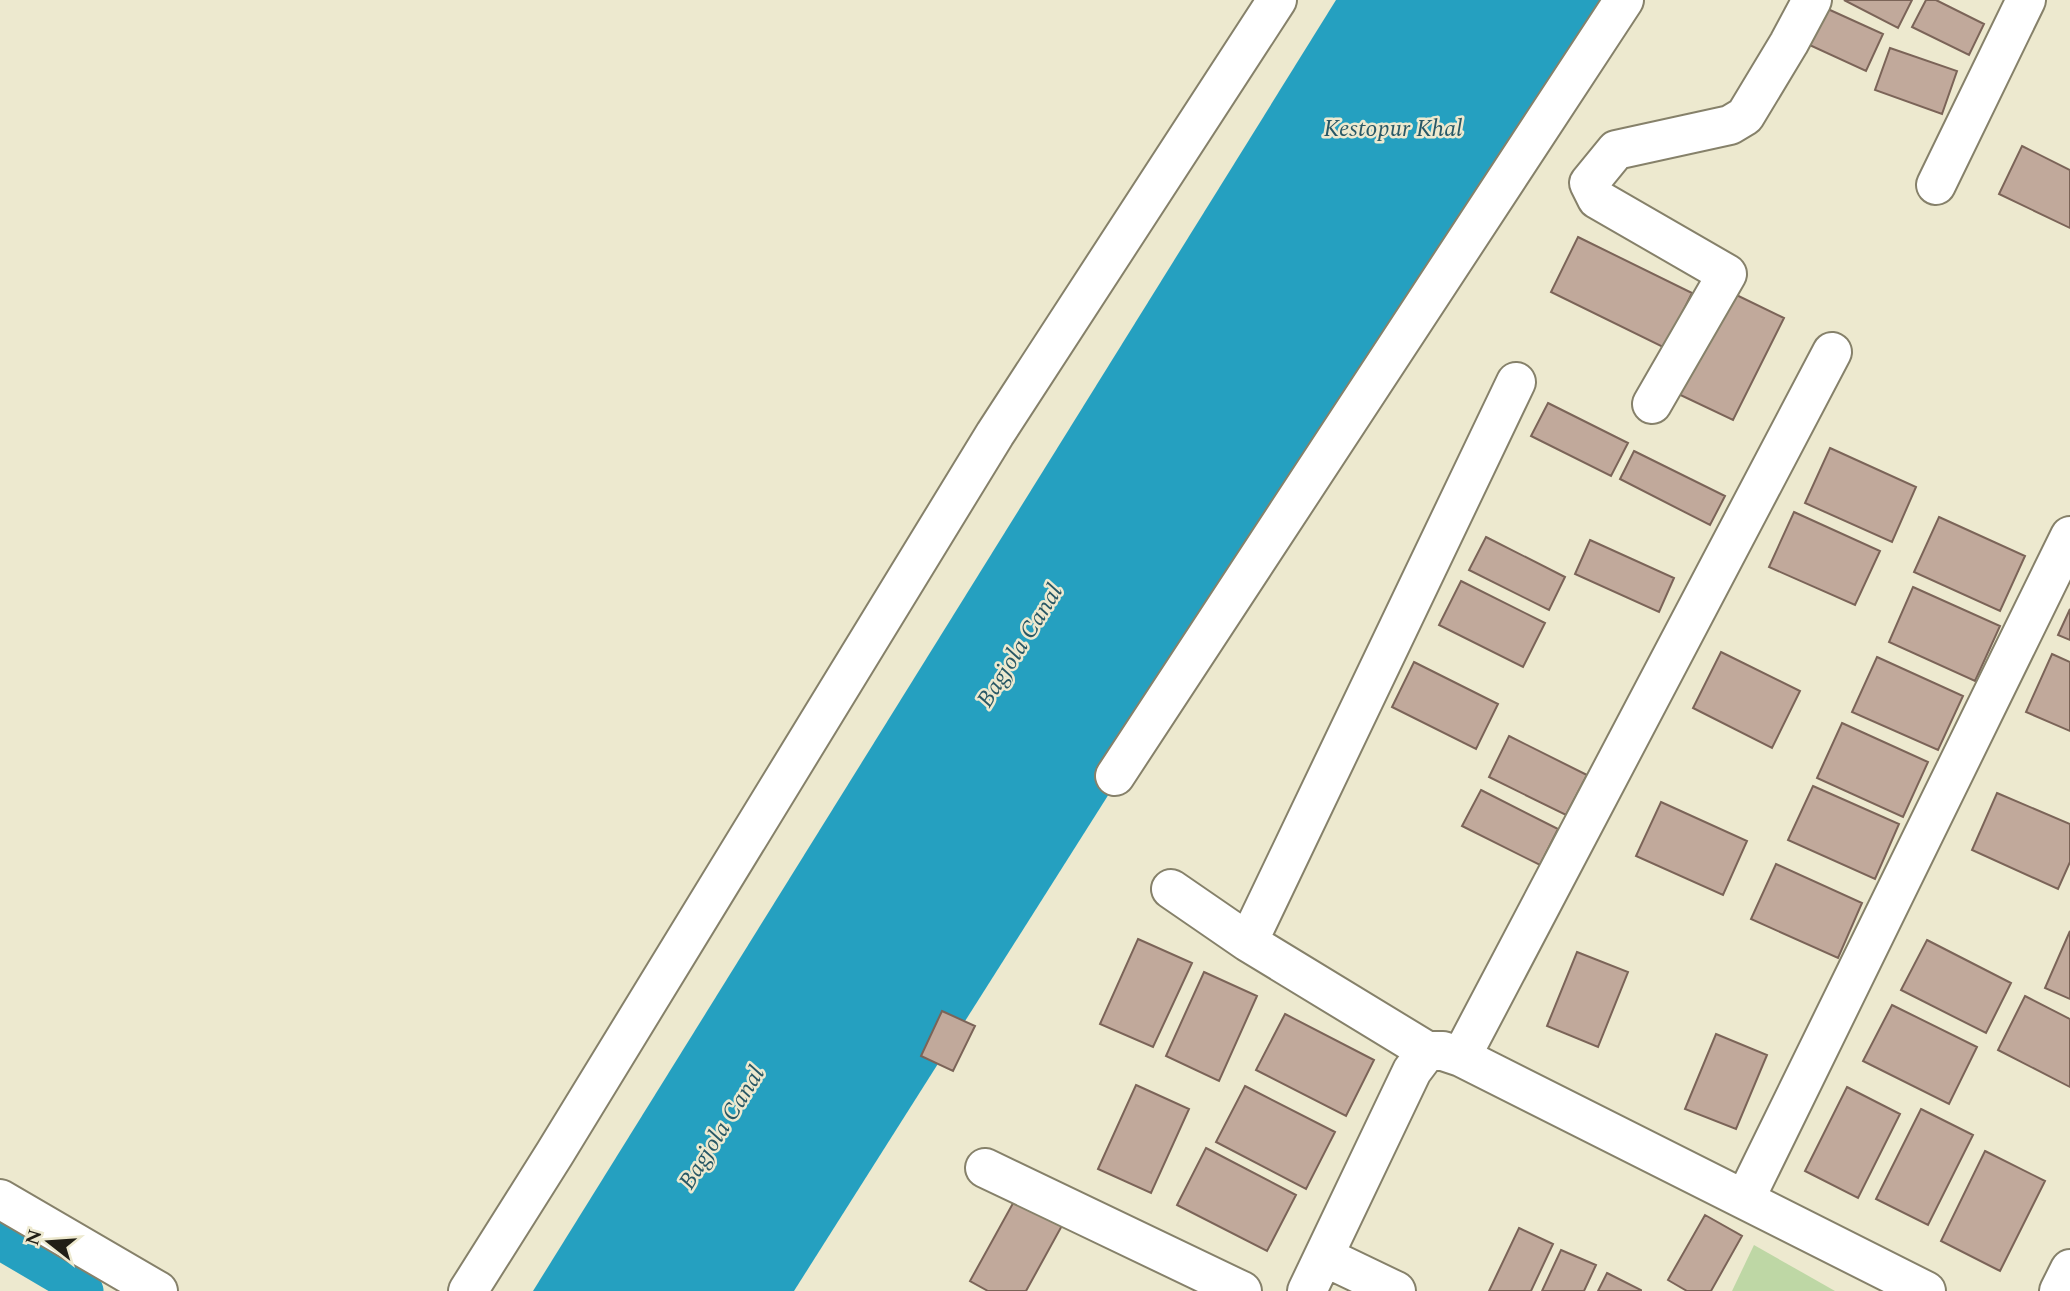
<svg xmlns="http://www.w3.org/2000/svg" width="2070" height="1291" font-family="Spectral,serif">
  <rect width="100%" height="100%" fill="#ede9cf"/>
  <!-- green -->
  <path fill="#bed7a5" d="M 1754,1245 L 1835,1291 L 1732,1291 Z"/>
  <!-- water -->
  <path fill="#25a0c0" d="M 1336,0 L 1612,0 L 794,1291 L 533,1291 Z"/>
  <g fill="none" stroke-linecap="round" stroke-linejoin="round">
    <!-- canal -->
    <path stroke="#25a0c0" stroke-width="37" d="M 0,1241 L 85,1291"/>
  </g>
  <!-- building -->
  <path fill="#c1a99b" stroke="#7b6458" stroke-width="2" d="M 1844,0 L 1912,0 L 1898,28 Z
    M 1926,0 L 1936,0 L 1984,24 L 1969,55 L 1912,27 Z
    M 1819,5 L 1883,34 L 1866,71 L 1803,42 Z
    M 1890,48 L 1957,71 L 1942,114 L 1875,90 Z
    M 2022,146 L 2070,170 L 2070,228 L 1999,194 Z
    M 1578,237 L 1692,293 L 1665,348 L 1551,292 Z
    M 1722,288 L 1784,318 L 1733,420 L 1672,391 Z
    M 1548,403 L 1628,443 L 1611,476 L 1531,436 Z
    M 1830,448 L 1916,487 L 1892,542 L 1805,503 Z
    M 1634,451 L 1725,496 L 1710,525 L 1620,479 Z
    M 1794,512 L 1880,551 L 1855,605 L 1769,567 Z
    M 1939,517 L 2025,556 L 2000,611 L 1914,572 Z
    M 1486,537 L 1565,577 L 1549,610 L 1469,570 Z
    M 1590,540 L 1674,578 L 1659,612 L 1575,574 Z
    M 1461,581 L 1545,623 L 1523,667 L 1439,625 Z
    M 1913,587 L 2000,626 L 1975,681 L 1889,642 Z
    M 2070,609 L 2070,640 L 2058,635 Z
    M 1721,652 L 1800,691 L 1772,748 L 1693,708 Z
    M 2052,654 L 2070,662 L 2070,731 L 2026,712 Z
    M 1877,657 L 1963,696 L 1938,750 L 1852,712 Z
    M 1414,662 L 1498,704 L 1476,749 L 1392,707 Z
    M 1842,723 L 1928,762 L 1903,817 L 1817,778 Z
    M 1509,736 L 1587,775 L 1566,815 L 1489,777 Z
    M 1813,786 L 1899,824 L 1875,879 L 1788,840 Z
    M 1481,790 L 1558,829 L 1540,865 L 1462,826 Z
    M 1997,793 L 2070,824 L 2070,862 L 2058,889 L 1972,850 Z
    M 1661,802 L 1747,841 L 1723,895 L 1636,856 Z
    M 1776,864 L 1862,903 L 1838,958 L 1751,919 Z
    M 2070,931 L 2070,999 L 2045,988 Z
    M 1138,939 L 1192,963 L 1153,1047 L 1100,1024 Z
    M 1927,940 L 2011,983 L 1986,1033 L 1901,990 Z
    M 1577,952 L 1628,972 L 1598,1047 L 1547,1026 Z
    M 1204,972 L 1257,996 L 1219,1081 L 1166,1056 Z
    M 2025,996 L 2070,1019 L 2070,1087 L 1998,1050 Z
    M 1892,1005 L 1977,1047 L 1949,1104 L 1863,1061 Z
    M 942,1011 L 975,1026 L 953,1071 L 921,1056 Z
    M 1285,1014 L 1374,1060 L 1346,1116 L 1256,1070 Z
    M 1716,1034 L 1767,1055 L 1736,1129 L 1685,1109 Z
    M 1136,1085 L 1189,1109 L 1151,1193 L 1098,1169 Z
    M 1245,1086 L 1335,1132 L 1306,1189 L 1216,1142 Z
    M 1847,1087 L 1900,1114 L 1858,1198 L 1805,1171 Z
    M 1921,1109 L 1973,1135 L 1928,1225 L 1876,1199 Z
    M 1206,1148 L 1296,1195 L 1267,1251 L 1177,1205 Z
    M 1985,1151 L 2045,1181 L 2000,1271 L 1941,1241 Z
    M 1017,1196 L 1064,1222 L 1026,1291 L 988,1291 L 970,1281 Z
    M 1705,1215 L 1742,1236 L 1711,1291 L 1687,1291 L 1668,1280 Z
    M 1519,1228 L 1553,1244 L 1531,1291 L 1489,1291 Z
    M 1561,1250 L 1596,1265 L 1584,1291 L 1542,1291 Z
    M 1607,1273 L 1641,1290 L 1641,1291 L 1598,1291 Z"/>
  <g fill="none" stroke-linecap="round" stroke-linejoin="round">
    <!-- minor casing -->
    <g stroke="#86816a" stroke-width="42">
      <path id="minor" d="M 1936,185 L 2026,0
        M 1652,404 L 1727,274 L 1597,199 L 1589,183 L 1616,150 L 1730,125 L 1745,116 L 1789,43 L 1812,0
        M 1115,776 L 1624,0
        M 1171,889 L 1248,942 L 1427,1051
        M 1248,942 L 1516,382
        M 1461,1057 L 1832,352
        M 985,1168 L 1242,1291
        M 0,1199 L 158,1291
        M 1745,1199 L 2070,536
        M 1325,1257 L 1396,1291
        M 468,1291 L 555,1153 L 995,434 L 1277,0
        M 1307,1291 L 1412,1071 L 1427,1051 L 1443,1051 L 1461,1057 L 1926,1291
        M 2059,1291 L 2070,1269"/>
    </g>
    <!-- minor -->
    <use href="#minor" stroke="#fff" stroke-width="38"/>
  </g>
  <g text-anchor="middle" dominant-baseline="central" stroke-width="5" stroke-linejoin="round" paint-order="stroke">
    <!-- water labels -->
    <g font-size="24" font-style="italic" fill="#285866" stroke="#ede9cf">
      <text x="1393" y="129">Kestopur Khal</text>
      <text transform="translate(1020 646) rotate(-58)">Bagjola Canal</text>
      <text transform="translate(722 1128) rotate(-58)">Bagjola Canal</text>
    </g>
  </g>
  <!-- north arrow -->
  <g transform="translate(49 1242) rotate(287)" stroke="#ede9cf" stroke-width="5" paint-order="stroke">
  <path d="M0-5L12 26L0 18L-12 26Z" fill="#211f16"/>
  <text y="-10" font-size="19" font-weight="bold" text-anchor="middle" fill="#211f16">N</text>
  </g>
</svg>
